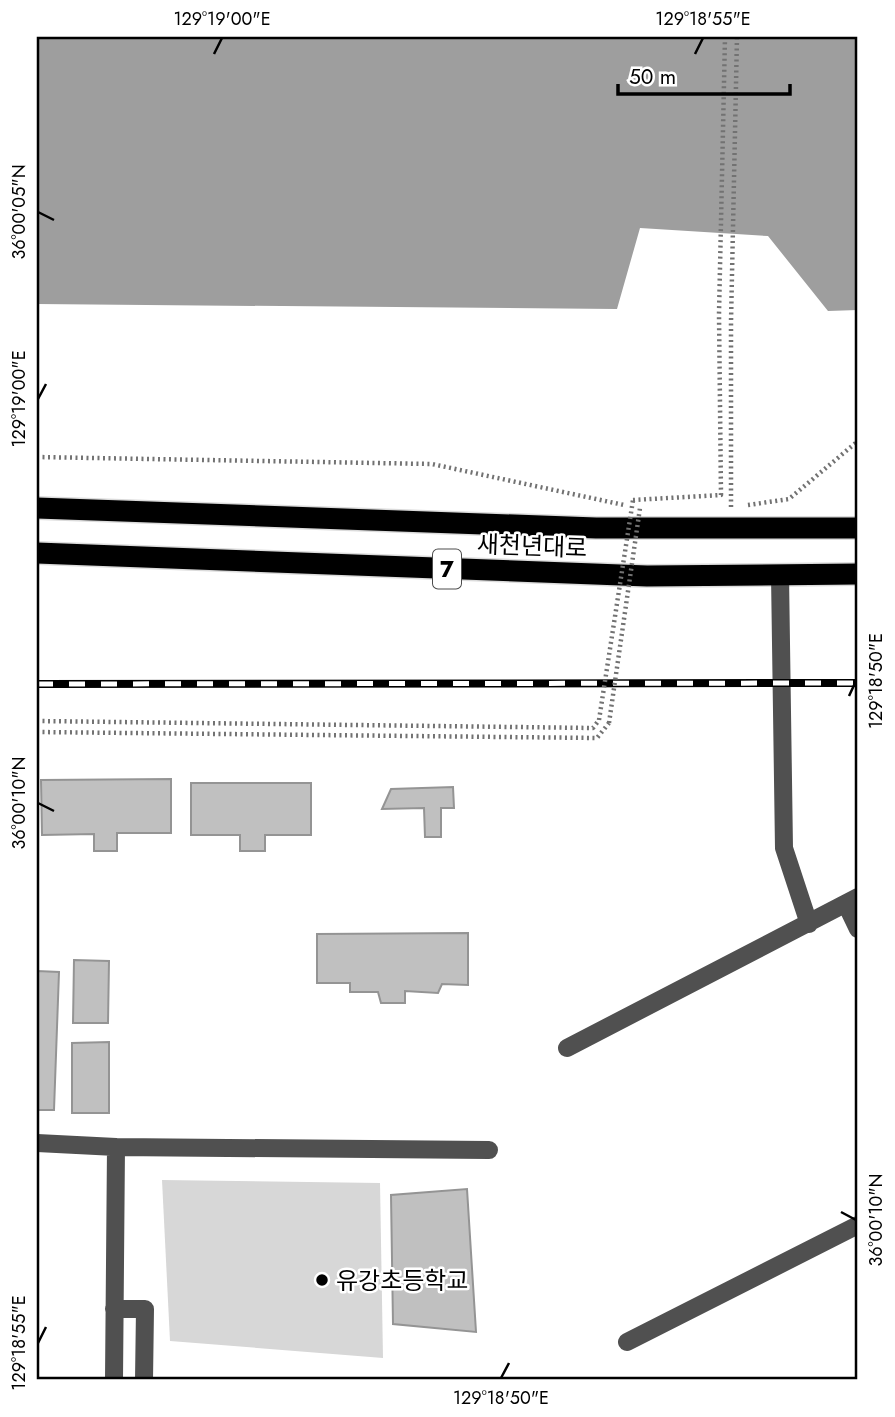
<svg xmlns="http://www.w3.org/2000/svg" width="895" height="1417" font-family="Jost,'Noto Sans KR',sans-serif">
  <rect width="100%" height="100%" fill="#fff"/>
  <!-- green -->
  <path fill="#d7d7d7" d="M 162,1180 L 380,1183 L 383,1358 L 170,1341 Z"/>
  <!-- water -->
  <path fill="#9e9e9e" d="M 37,37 L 858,37 L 858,310 L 828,311 L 768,236 L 640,228 L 617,309 L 37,304 Z"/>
  <!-- building -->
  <path fill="#c0c0c0" stroke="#949494" stroke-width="2" d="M 171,779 L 171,833 L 117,833 L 117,851 L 94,851 L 94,834 L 42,835 L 41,780 Z
    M 191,783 L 311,783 L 311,835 L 265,835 L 265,851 L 240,851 L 240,835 L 191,835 Z
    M 453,787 L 454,808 L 441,808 L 441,837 L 425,837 L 424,808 L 382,809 L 391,789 Z
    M 468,933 L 468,985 L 442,984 L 438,993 L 405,991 L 405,1003 L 381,1003 L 378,992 L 350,992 L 350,983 L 317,983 L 317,934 Z
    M 74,960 L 109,961 L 108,1023 L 73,1023 Z
    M 37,971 L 59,972 L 54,1110 L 37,1110 Z
    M 109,1042 L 109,1113 L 72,1113 L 72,1043 Z
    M 467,1189 L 476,1332 L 393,1324 L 391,1195 Z"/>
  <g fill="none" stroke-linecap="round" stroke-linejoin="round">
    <!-- highway casing -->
    <g stroke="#dbdbdb" stroke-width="24">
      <path id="highway" d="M 37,508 L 596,528 L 858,528
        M 37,553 L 647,576 L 858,574"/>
    </g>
    <!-- path -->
    <path stroke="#727272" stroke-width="4.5" stroke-dasharray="2 3.5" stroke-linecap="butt" d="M 37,457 L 432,464 L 624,505
      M 633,500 L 721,495 L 719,314 L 725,37
      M 748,505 L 789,499 L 858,441
      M 731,507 L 731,322 L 737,37
      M 37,721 L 593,728 L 599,720
      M 37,732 L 597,738 L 609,723"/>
    <!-- minor -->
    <path stroke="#505050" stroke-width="18" d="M 780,575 L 784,848 L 809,924
      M 846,904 L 858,929
      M 567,1048 L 858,897
      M 37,1143 L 116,1147
      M 114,1309 L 145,1309 L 144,1380
      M 627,1342 L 858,1225
      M 114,1380 L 116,1147 L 489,1150"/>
    <!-- highway -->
    <use href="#highway" stroke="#000" stroke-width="21"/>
    <!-- rail casing -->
    <g stroke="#000" stroke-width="8">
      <path id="rail" d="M 37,684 L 858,683"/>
    </g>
    <!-- rail -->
    <use href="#rail" stroke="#fff" stroke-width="5" stroke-dasharray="16" stroke-linecap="butt"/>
    <!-- path-bridge -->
    <path stroke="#727272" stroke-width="4.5" stroke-dasharray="2 3.5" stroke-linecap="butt" d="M 599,720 L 633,500
      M 609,723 L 640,508"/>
  </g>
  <!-- ticks -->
  <path fill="none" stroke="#000" stroke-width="2.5" d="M 214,54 L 222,38M 695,54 L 703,38M 38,212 L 54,220M 38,399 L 46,384M 849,696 L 856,681M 38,803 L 54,811M 841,1212 L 856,1220M 38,1343 L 46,1327M 501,1378 L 509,1363"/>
  <!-- markers -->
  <circle fill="#000" stroke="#fff" stroke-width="2.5" cx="322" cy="1280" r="7"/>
  <g text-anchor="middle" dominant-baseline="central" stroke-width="5" stroke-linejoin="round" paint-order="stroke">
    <!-- shield labels -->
    <rect fill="#fff" stroke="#4c4c4c" stroke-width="2" x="433" y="549.5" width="28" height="39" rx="5"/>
    <g font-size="23" font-weight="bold" fill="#000">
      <text x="447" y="569">7</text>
    </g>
    <!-- street labels -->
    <g font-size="24" fill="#000" stroke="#fff">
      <text transform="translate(532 546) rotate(2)">새천년대로</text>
    </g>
    <!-- poi labels -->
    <g font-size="24" fill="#000" stroke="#fff" text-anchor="start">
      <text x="336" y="1280">유강초등학교</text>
    </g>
  </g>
  <!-- border -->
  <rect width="895" height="1417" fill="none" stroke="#ffffff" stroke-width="77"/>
  <!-- scale -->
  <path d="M618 84v10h172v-10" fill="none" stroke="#000000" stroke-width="3.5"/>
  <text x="629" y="84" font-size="21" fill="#000000" stroke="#ffffff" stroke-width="5" paint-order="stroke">50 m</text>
  <rect x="38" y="38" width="818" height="1340" fill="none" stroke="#000" stroke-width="2.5"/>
  <g font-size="18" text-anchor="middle" fill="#000">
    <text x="222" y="25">129°19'00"E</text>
    <text x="703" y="25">129°18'55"E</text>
    <text transform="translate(19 212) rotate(-90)" y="6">36°00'05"N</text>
    <text transform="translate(19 399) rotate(-90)" y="6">129°19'00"E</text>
    <text transform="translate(876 681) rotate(-90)" y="6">129°18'50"E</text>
    <text transform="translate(19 803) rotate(-90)" y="6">36°00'10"N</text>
    <text transform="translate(876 1220) rotate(-90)" y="6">36°00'10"N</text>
    <text transform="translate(19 1343) rotate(-90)" y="6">129°18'55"E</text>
    <text x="501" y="1404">129°18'50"E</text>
  </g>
</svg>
